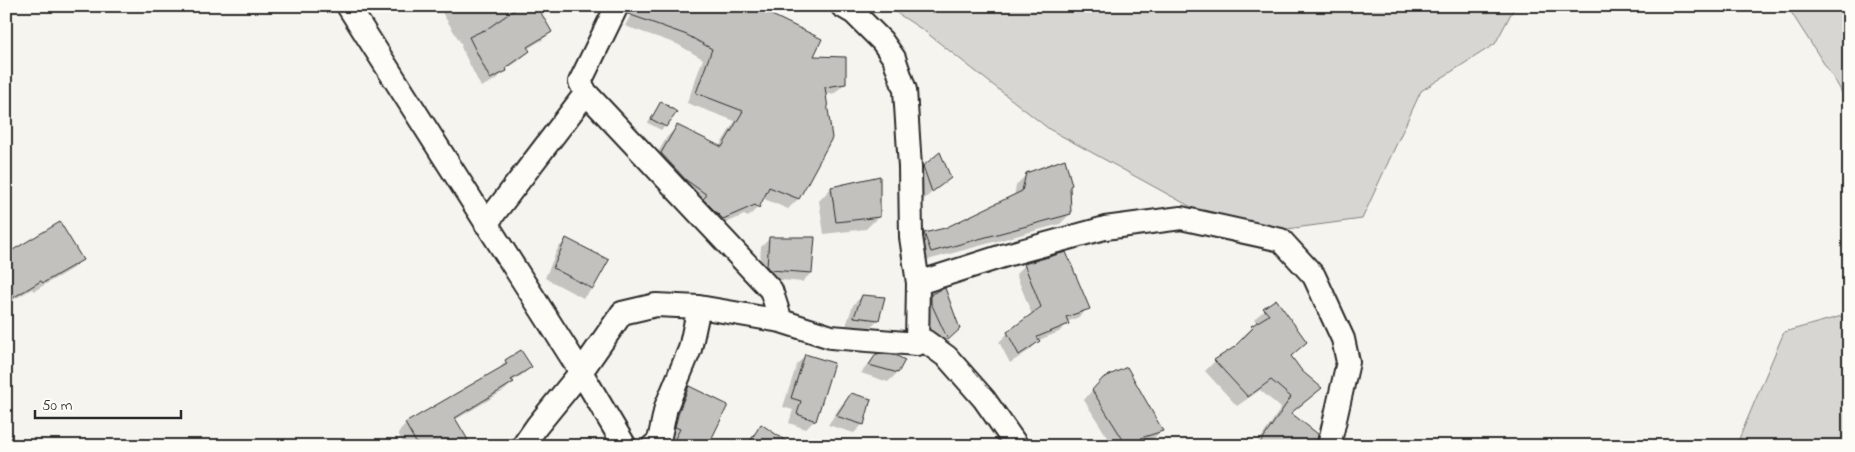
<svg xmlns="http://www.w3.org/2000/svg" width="1855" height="452" font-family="'Indie Flower',sans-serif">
  <rect width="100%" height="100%" fill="#f5f4ef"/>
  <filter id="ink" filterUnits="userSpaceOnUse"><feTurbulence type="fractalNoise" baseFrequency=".02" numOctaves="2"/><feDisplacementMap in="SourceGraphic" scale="10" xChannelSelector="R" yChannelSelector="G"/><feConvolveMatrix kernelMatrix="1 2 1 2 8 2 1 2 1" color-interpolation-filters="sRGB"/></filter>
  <g filter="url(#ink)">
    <!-- green -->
    <path fill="#d7d6d2" stroke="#81807e" d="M 886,6 L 1515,6 L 1495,44 L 1421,91 L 1362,219 L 1242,235 L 1049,129 L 923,30 Z
      M 1787,6 L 1849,6 L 1849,107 L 1839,87 Z
      M 1849,314 L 1849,446 L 1736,446 L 1784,332 Z"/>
    <!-- shadow -->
    <path fill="#0003" d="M 438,6 L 536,6 L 551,32 L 542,40 L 527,49 L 528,51 L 520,60 L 505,70 L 497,79 L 481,87 L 461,47 L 462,45 Z
      M 635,6 L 812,57 L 845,83 L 835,93 L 825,95 L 798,199 L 788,209 L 762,198 L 758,207 L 748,217 L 744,215 L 712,229 L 651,164 L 667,137 L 677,127 L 719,147 L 735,121 L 687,103 L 703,59 L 677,44 L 625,26 Z
      M 661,102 L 665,126 L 661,130 L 648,123 Z
      M 924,167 L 950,177 L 923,200 L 915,176 Z
      M 1027,174 L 1069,187 L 1070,214 L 1060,224 L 920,262 L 914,245 L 925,234 L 945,229 L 1014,197 L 1016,185 Z
      M 831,188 L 879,216 L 866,229 L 824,234 L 819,201 Z
      M 770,238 L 811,273 L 802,282 L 761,278 L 759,276 L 761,247 Z
      M 567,239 L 607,261 L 592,289 L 583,298 L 545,278 L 558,248 Z
      M 6,255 L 82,259 L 73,268 L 34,291 L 32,289 L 6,304 Z
      M 1025,265 L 1088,308 L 1079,317 L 1067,322 L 1068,323 L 1059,332 L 1039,340 L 1030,350 L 1010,363 L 999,342 L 1008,333 L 1032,315 L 1016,274 Z
      M 932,295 L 950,337 L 939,347 L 922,313 L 923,304 Z
      M 862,296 L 878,320 L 869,329 L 846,326 L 853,305 Z
      M 1276,301 L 1290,357 L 1310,398 L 1290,414 L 1310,446 L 1256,446 L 1281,408 L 1260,390 L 1237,406 L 1205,371 L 1215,361 L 1233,350 L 1243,339 L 1242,337 L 1257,323 L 1254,319 Z
      M 806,355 L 815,420 L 806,429 L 789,423 L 793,410 L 783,407 L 797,364 Z
      M 876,355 L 897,373 L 888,382 L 861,373 Z
      M 506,361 L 531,367 L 522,375 L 511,382 L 512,383 L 505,390 L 455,420 L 467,440 L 461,446 L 405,446 L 398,433 L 406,424 L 498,370 Z
      M 689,387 L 705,446 L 667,446 L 678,399 Z
      M 1095,387 L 1162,430 L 1153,439 L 1143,442 L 1142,446 L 1113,446 L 1084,400 Z
      M 851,395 L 863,424 L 854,433 L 828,425 L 842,404 Z
      M 761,426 L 790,446 L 745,446 Z
      M 939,440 L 948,446 L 933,446 Z"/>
    <!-- building -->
    <path fill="#c2c1be" stroke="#2b2b2b" d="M 520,6 L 537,6 L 552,32 L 527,47 L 530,51 L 506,68 L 507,71 L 490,79 L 469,37 L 484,30 L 484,31 Z
      M 630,6 L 753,6 L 822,39 L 814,56 L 846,57 L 846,84 L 825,87 L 832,138 L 799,199 L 769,187 L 759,208 L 755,205 L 723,219 L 703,199 L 707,195 L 686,180 L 661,153 L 677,125 L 722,147 L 743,111 L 696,93 L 712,49 L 687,35 L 628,14 Z
      M 661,101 L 677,112 L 666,127 L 651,119 Z
      M 940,152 L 951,178 L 932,192 L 923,166 Z
      M 1065,159 L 1072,185 L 1070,186 L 1071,214 L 931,252 L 924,233 L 945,228 L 1022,191 L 1026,173 Z
      M 880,176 L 880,217 L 836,222 L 831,187 Z
      M 60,222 L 83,260 L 43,283 L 41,281 L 6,302 L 6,254 Z
      M 769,237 L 815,237 L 812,273 L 770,270 L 767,267 Z
      M 566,238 L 609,260 L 593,289 L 553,268 Z
      M 1066,252 L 1090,309 L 1066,317 L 1069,324 L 1037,337 L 1040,341 L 1019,355 L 1007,332 L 1041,307 L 1024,264 Z
      M 945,288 L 960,329 L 948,340 L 931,303 L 931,294 Z
      M 862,295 L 885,297 L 879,320 L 854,317 Z
      M 1276,299 L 1307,342 L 1291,356 L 1302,371 L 1322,388 L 1291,413 L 1318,434 L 1317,440 L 1312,446 L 1258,446 L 1291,397 L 1271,380 L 1248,397 L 1214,360 L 1233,348 L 1253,328 L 1251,326 L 1269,315 L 1263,308 Z
      M 521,350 L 532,367 L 511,380 L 514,382 L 455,418 L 468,440 L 458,446 L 418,446 L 405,423 L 507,364 L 505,360 Z
      M 805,354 L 834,363 L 816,421 L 797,414 L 801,401 L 791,398 Z
      M 876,354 L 895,355 L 905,360 L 898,373 L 869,365 Z
      M 1127,367 L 1163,431 L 1141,438 L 1146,446 L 1127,446 L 1092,390 L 1103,378 Z
      M 689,386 L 728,405 L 708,446 L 671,446 L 680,429 L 675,427 L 679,411 Z
      M 851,393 L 871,399 L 864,425 L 836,416 Z
      M 761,424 L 793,446 L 747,446 Z"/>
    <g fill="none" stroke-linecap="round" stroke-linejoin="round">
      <!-- minor casing -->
      <g stroke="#2b2b2b" stroke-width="26">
        <path id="minor" d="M 348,6 L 581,372 L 625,446
          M 842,6 L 854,13 L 882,41 L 894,58 L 905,90 L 910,167 L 911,237 L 918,283 L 917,344
          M 586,93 L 771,290 L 781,321
          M 486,224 L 586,93 L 580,82 L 617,6
          M 918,283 L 1006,255 L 1105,228 L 1181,218 L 1281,240 L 1314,276 L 1343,339 L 1348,362 L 1329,446
          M 523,446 L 537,426 L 581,372 L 622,313 L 656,305 L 699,307 L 781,321 L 831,337 L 917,344 L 925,341 L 947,357 L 984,399 L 1017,446
          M 653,446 L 659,441 L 666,407 L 690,349 L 699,307"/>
      </g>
      <!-- minor -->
      <use href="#minor" stroke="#fdfcf7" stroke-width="22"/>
    </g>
  </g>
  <!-- margin -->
  <rect width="1855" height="452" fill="none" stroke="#fdfcf7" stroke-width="25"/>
  <rect x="12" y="12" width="1830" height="427" fill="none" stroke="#2b2b2b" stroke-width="2" filter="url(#ink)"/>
  <!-- scale -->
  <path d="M35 410v8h146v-8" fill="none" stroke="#2b2b2b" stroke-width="2.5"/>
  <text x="42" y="410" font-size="15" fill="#2b2b2b" stroke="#fdfcf7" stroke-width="4" paint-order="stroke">50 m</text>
</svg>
